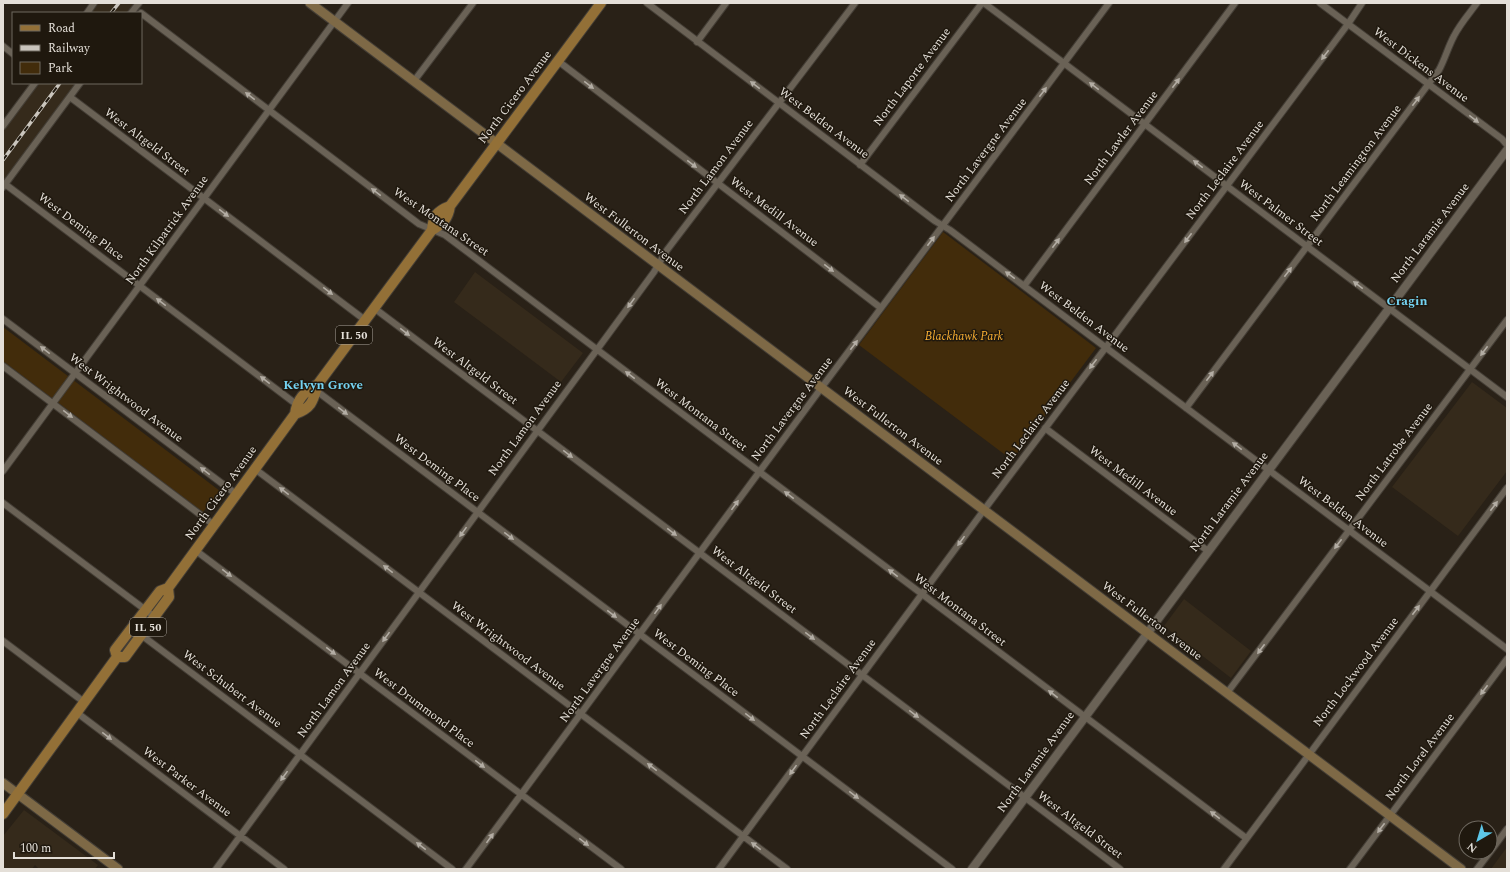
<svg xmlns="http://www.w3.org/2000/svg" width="1510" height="872" font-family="Spectral,serif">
  <rect width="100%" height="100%" fill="#292117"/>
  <!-- built -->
  <path fill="#352a1b" d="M 98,3 L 136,3 L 128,13 L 90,13 Z
    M 38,83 L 77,83 L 3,182 L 3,131 Z
    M 475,272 L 583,353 L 561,382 L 454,302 Z
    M 1472,382 L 1507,408 L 1507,471 L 1458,536 L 1392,487 Z
    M 1184,599 L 1251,651 L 1231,678 L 1164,626 Z
    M 24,810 L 98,865 L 95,869 L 39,869 L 35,865 L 32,869 L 3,869 L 3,836 Z
    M 1507,847 L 1507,869 L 1491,869 Z"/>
  <!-- green -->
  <path fill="#422c0b" d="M 943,232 L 1096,348 L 1012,460 L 859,345 Z
    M 3,327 L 220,491 L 203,512 L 3,361 Z"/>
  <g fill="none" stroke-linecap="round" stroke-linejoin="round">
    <!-- minor casing -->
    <g stroke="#443e36" stroke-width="8">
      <path id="minor" d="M 647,3 L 935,221 L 950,230 L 1024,286 L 1507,649
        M 984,3 L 1507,397
        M 1320,3 L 1502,139 L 1507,145
        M 87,13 L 94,3
        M 131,13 L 139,3
        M 141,13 L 419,224 L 445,235 L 1246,838
        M 697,42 L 726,3
        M 3,46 L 13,54
        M 558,61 L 881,308
        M 414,81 L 473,3
        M 70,97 L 365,320
        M 3,126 L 35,83
        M 860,165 L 982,3
        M 5,184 L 296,404
        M 3,187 L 80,83
        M 1024,286 L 1235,3
        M 374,308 L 1120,869
        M 3,319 L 236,494
        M 3,366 L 214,525
        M 314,389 L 952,869
        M 1186,408 L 1439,70 C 1445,59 1448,47 1454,36 C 1460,24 1469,14 1477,3
        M 1045,428 L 1208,551
        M 255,469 L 787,869
        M 3,471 L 348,3
        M 3,503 L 155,617
        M 195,550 L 621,869
        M 132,628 L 452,869
        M 3,641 L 84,702
        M 1227,693 L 1507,320
        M 76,712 L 284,869
        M 1490,852 L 1507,829
        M 216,869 L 654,272 L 667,250 L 855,3
        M 466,869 L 822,387 L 1109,3
        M 719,869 L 984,510 L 1348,24 L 1362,3
        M 1224,869 L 1507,488
        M 1350,869 L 1507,659
        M 1477,869 L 1490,852"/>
    </g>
    <!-- tertiary casing -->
    <g stroke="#443e36" stroke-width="10">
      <path id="tertiary" d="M 972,869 L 1507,150"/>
    </g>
    <!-- secondary casing -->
    <g stroke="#443e36" stroke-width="11">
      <path id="secondary" d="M 310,3 L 1461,869
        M 3,783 L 118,869"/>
    </g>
    <!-- primary casing -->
    <g stroke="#443e36" stroke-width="12">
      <path id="primary" d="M 432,230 C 433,216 437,211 450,206
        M 295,414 C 312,408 313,401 318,384
        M 117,657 L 125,657 L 169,597 L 168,588
        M 3,814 L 117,657 L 115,650 L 160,591 L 168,588 L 295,414 C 297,399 304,392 318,384 L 432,230 C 443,224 448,219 450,206 L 601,3"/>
    </g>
    <!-- minor -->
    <use href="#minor" stroke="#6a6256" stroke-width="6"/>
    <!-- tertiary -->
    <use href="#tertiary" stroke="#6a6256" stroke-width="8"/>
    <!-- secondary -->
    <use href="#secondary" stroke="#7e6946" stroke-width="9"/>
    <!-- primary -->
    <use href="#primary" stroke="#937037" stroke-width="10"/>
    <!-- rail casing -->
    <g stroke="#cac5bd" stroke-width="3.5">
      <path id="rail" d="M 111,13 L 119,3
        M 3,160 L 60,83"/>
    </g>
    <!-- rail -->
    <use href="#rail" stroke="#1f180e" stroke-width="2" stroke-dasharray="6" stroke-linecap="butt"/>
  </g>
  <!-- one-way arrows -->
  <defs><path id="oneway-solid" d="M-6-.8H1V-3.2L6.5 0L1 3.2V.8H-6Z"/></defs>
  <g fill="#b3ada4">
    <use href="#oneway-solid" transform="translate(1325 55) rotate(127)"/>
    <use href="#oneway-solid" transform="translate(1176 83) rotate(-53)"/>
    <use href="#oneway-solid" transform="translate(589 85) rotate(37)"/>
    <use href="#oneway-solid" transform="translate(755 85) rotate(-143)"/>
    <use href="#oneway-solid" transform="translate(1094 86) rotate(-143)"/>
    <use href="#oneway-solid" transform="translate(1043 92) rotate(-53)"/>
    <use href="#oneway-solid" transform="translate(250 96) rotate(-143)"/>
    <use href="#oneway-solid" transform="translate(1416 101) rotate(-53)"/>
    <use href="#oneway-solid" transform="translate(1474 119) rotate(37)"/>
    <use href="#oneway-solid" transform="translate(692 164) rotate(37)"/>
    <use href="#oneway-solid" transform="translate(1198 164) rotate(-143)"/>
    <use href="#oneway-solid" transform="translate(376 192) rotate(-143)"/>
    <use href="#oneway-solid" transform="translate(904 198) rotate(-143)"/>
    <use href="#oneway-solid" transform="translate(224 213) rotate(37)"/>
    <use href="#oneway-solid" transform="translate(1188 238) rotate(127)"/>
    <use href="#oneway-solid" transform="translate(931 241) rotate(-53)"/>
    <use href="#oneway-solid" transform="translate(1056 243) rotate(-53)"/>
    <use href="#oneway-solid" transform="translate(829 268) rotate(37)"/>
    <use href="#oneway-solid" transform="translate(1288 272) rotate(-53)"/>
    <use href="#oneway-solid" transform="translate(1010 275) rotate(-144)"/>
    <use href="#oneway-solid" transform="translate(1358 285) rotate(-143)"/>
    <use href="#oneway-solid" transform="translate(328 291) rotate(37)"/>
    <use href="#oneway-solid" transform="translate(161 302) rotate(-143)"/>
    <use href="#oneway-solid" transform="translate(631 303) rotate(126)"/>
    <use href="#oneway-solid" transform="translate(405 332) rotate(37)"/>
    <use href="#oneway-solid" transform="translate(854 345) rotate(-53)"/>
    <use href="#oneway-solid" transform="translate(45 350) rotate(-143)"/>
    <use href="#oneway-solid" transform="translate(1484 351) rotate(127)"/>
    <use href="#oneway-solid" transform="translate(1093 364) rotate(127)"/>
    <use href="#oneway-solid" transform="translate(630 375) rotate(-143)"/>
    <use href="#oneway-solid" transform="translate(1210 376) rotate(-53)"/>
    <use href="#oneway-solid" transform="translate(265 380) rotate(-143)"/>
    <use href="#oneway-solid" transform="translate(343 411) rotate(37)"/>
    <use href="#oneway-solid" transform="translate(68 414) rotate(37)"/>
    <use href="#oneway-solid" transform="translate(1237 446) rotate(-143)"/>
    <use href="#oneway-solid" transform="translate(568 454) rotate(37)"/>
    <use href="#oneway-solid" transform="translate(205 471) rotate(-143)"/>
    <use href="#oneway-solid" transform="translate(284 491) rotate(-143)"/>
    <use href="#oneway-solid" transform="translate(789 495) rotate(-143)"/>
    <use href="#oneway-solid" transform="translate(735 505) rotate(-54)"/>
    <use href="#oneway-solid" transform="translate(1494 506) rotate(-53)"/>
    <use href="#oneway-solid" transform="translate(463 532) rotate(126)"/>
    <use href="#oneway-solid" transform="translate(672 532) rotate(37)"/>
    <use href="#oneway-solid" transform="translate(509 536) rotate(37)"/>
    <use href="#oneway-solid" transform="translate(961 541) rotate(126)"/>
    <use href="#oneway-solid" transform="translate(1338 544) rotate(127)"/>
    <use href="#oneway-solid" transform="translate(388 569) rotate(-143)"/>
    <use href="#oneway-solid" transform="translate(227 573) rotate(37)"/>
    <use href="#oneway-solid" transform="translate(893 573) rotate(-143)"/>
    <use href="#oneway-solid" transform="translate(658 609) rotate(-54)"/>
    <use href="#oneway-solid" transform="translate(1416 610) rotate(-53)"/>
    <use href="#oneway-solid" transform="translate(612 614) rotate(37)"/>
    <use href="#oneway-solid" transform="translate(810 636) rotate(37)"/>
    <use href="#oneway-solid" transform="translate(386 637) rotate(126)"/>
    <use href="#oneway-solid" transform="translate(1261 649) rotate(127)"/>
    <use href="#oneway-solid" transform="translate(331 651) rotate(37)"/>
    <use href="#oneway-solid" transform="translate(1484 690) rotate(127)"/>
    <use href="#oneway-solid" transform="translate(1053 694) rotate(-143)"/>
    <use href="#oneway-solid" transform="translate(914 714) rotate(37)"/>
    <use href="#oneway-solid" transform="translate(750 717) rotate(37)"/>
    <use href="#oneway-solid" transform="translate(107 736) rotate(37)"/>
    <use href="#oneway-solid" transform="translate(480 764) rotate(37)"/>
    <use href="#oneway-solid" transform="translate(652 767) rotate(-143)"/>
    <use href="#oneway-solid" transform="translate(793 770) rotate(126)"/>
    <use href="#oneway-solid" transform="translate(284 776) rotate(126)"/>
    <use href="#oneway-solid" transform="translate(854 795) rotate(37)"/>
    <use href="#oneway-solid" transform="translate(1215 815) rotate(-143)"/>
    <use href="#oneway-solid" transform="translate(1381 828) rotate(127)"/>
    <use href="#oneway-solid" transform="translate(490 838) rotate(-54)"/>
    <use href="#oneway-solid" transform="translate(584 842) rotate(37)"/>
    <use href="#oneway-solid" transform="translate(421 846) rotate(-143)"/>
    <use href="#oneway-solid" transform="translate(756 846) rotate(-143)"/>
  </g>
  <g text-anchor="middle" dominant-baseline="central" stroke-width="3" stroke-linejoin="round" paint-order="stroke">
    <!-- shield labels -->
    <g fill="#1f180e" stroke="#a9a39b" stroke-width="1">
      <rect x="336" y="326" width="36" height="18" rx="3"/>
      <rect x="130" y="618" width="36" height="18" rx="3"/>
    </g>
    <g font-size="11" font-weight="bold" fill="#e4dfd8">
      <text x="354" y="335">IL 50</text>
      <text x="148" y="627">IL 50</text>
    </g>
    <!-- street labels -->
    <g font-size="12" fill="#e4dfd8" stroke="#1f180e">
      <text transform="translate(1421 65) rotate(37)">West Dickens Avenue</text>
      <text transform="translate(912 77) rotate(-53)">North Laporte Avenue</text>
      <text transform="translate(515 97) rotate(-53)">North Cicero Avenue</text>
      <text transform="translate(824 123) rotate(37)">West Belden Avenue</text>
      <text transform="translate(1121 138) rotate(-53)">North Lawler Avenue</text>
      <text transform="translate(147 142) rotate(37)">West Altgeld Street</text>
      <text transform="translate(986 150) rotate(-53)">North Lavergne Avenue</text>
      <text transform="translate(1356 163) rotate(-53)">North Leamington Avenue</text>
      <text transform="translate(716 167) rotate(-53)">North Lamon Avenue</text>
      <text transform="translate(1225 170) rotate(-53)">North Leclaire Avenue</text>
      <text transform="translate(774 212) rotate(37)">West Medill Avenue</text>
      <text transform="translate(1281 213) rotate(37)">West Palmer Street</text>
      <text transform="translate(441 222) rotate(34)">West Montana Street</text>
      <text transform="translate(81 227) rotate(37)">West Deming Place</text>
      <text transform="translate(167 230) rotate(-54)">North Kilpatrick Avenue</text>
      <text transform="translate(634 232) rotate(37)">West Fullerton Avenue</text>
      <text transform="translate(1430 233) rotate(-53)">North Laramie Avenue</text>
      <text transform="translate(1084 317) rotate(37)">West Belden Avenue</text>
      <text transform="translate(475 371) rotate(37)">West Altgeld Street</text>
      <text transform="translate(126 398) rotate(37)">West Wrightwood Avenue</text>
      <text transform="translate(792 409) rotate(-53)">North Lavergne Avenue</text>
      <text transform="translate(701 415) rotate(37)">West Montana Street</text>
      <text transform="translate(893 426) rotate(37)">West Fullerton Avenue</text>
      <text transform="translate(525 428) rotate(-54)">North Lamon Avenue</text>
      <text transform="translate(1031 429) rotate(-53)">North Leclaire Avenue</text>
      <text transform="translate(1394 452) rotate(-53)">North Latrobe Avenue</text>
      <text transform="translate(437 468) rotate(37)">West Deming Place</text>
      <text transform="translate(1133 481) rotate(37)">West Medill Avenue</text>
      <text transform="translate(221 493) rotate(-54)">North Cicero Avenue</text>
      <text transform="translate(1229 502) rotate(-53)">North Laramie Avenue</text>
      <text transform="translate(1343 512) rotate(37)">West Belden Avenue</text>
      <text transform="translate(754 580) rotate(37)">West Altgeld Street</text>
      <text transform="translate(960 610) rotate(37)">West Montana Street</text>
      <text transform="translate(1152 621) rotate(37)">West Fullerton Avenue</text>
      <text transform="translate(508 646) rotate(37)">West Wrightwood Avenue</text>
      <text transform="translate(696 663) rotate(37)">West Deming Place</text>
      <text transform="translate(600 670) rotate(-54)">North Lavergne Avenue</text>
      <text transform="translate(1356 672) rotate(-53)">North Lockwood Avenue</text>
      <text transform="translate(232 689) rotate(37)">West Schubert Avenue</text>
      <text transform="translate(838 689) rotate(-54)">North Leclaire Avenue</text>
      <text transform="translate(334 690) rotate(-54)">North Lamon Avenue</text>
      <text transform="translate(424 708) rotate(37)">West Drummond Place</text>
      <text transform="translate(1420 757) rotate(-53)">North Lorel Avenue</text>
      <text transform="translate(1036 762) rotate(-54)">North Laramie Avenue</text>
      <text transform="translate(187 782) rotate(37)">West Parker Avenue</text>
      <text transform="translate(1080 825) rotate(37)">West Altgeld Street</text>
    </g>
    <!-- park labels -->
    <g font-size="12" font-style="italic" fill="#f8ae32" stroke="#1f180e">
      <text x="964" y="336">Blackhawk Park</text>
    </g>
    <!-- neighbourhood labels -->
    <g font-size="13" font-weight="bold" fill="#74d3f2" stroke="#1f180e">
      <text x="1407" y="301">Cragin</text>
      <text x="323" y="385">Kelvyn Grove</text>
    </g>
  </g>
  <!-- border -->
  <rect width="1510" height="872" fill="none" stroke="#e4dfd8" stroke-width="8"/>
  <!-- legend -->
  <rect x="12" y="12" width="130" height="72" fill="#1f180e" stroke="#6e685f"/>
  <rect x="20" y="25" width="20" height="6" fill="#937037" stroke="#6e685f"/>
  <text x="48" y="32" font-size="12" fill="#e4dfd8">Road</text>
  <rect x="20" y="45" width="20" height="6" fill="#cac5bd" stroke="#6e685f"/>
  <text x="48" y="52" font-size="12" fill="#e4dfd8">Railway</text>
  <rect x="20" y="62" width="20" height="12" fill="#422c0b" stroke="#6e685f"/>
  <text x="48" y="72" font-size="12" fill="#e4dfd8">Park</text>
  <!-- north arrow -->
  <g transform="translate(1478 840) rotate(218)"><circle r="19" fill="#1f180e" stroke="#6e685f"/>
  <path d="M0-3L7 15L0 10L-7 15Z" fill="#5dc7e8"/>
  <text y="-6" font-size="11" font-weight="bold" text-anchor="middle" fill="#e4dfd8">N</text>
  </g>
  <!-- scale -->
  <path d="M14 852v6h100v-6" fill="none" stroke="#e4dfd8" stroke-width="2"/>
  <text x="20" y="852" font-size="12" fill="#e4dfd8" stroke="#1f180e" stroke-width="3" paint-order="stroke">100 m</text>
</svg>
